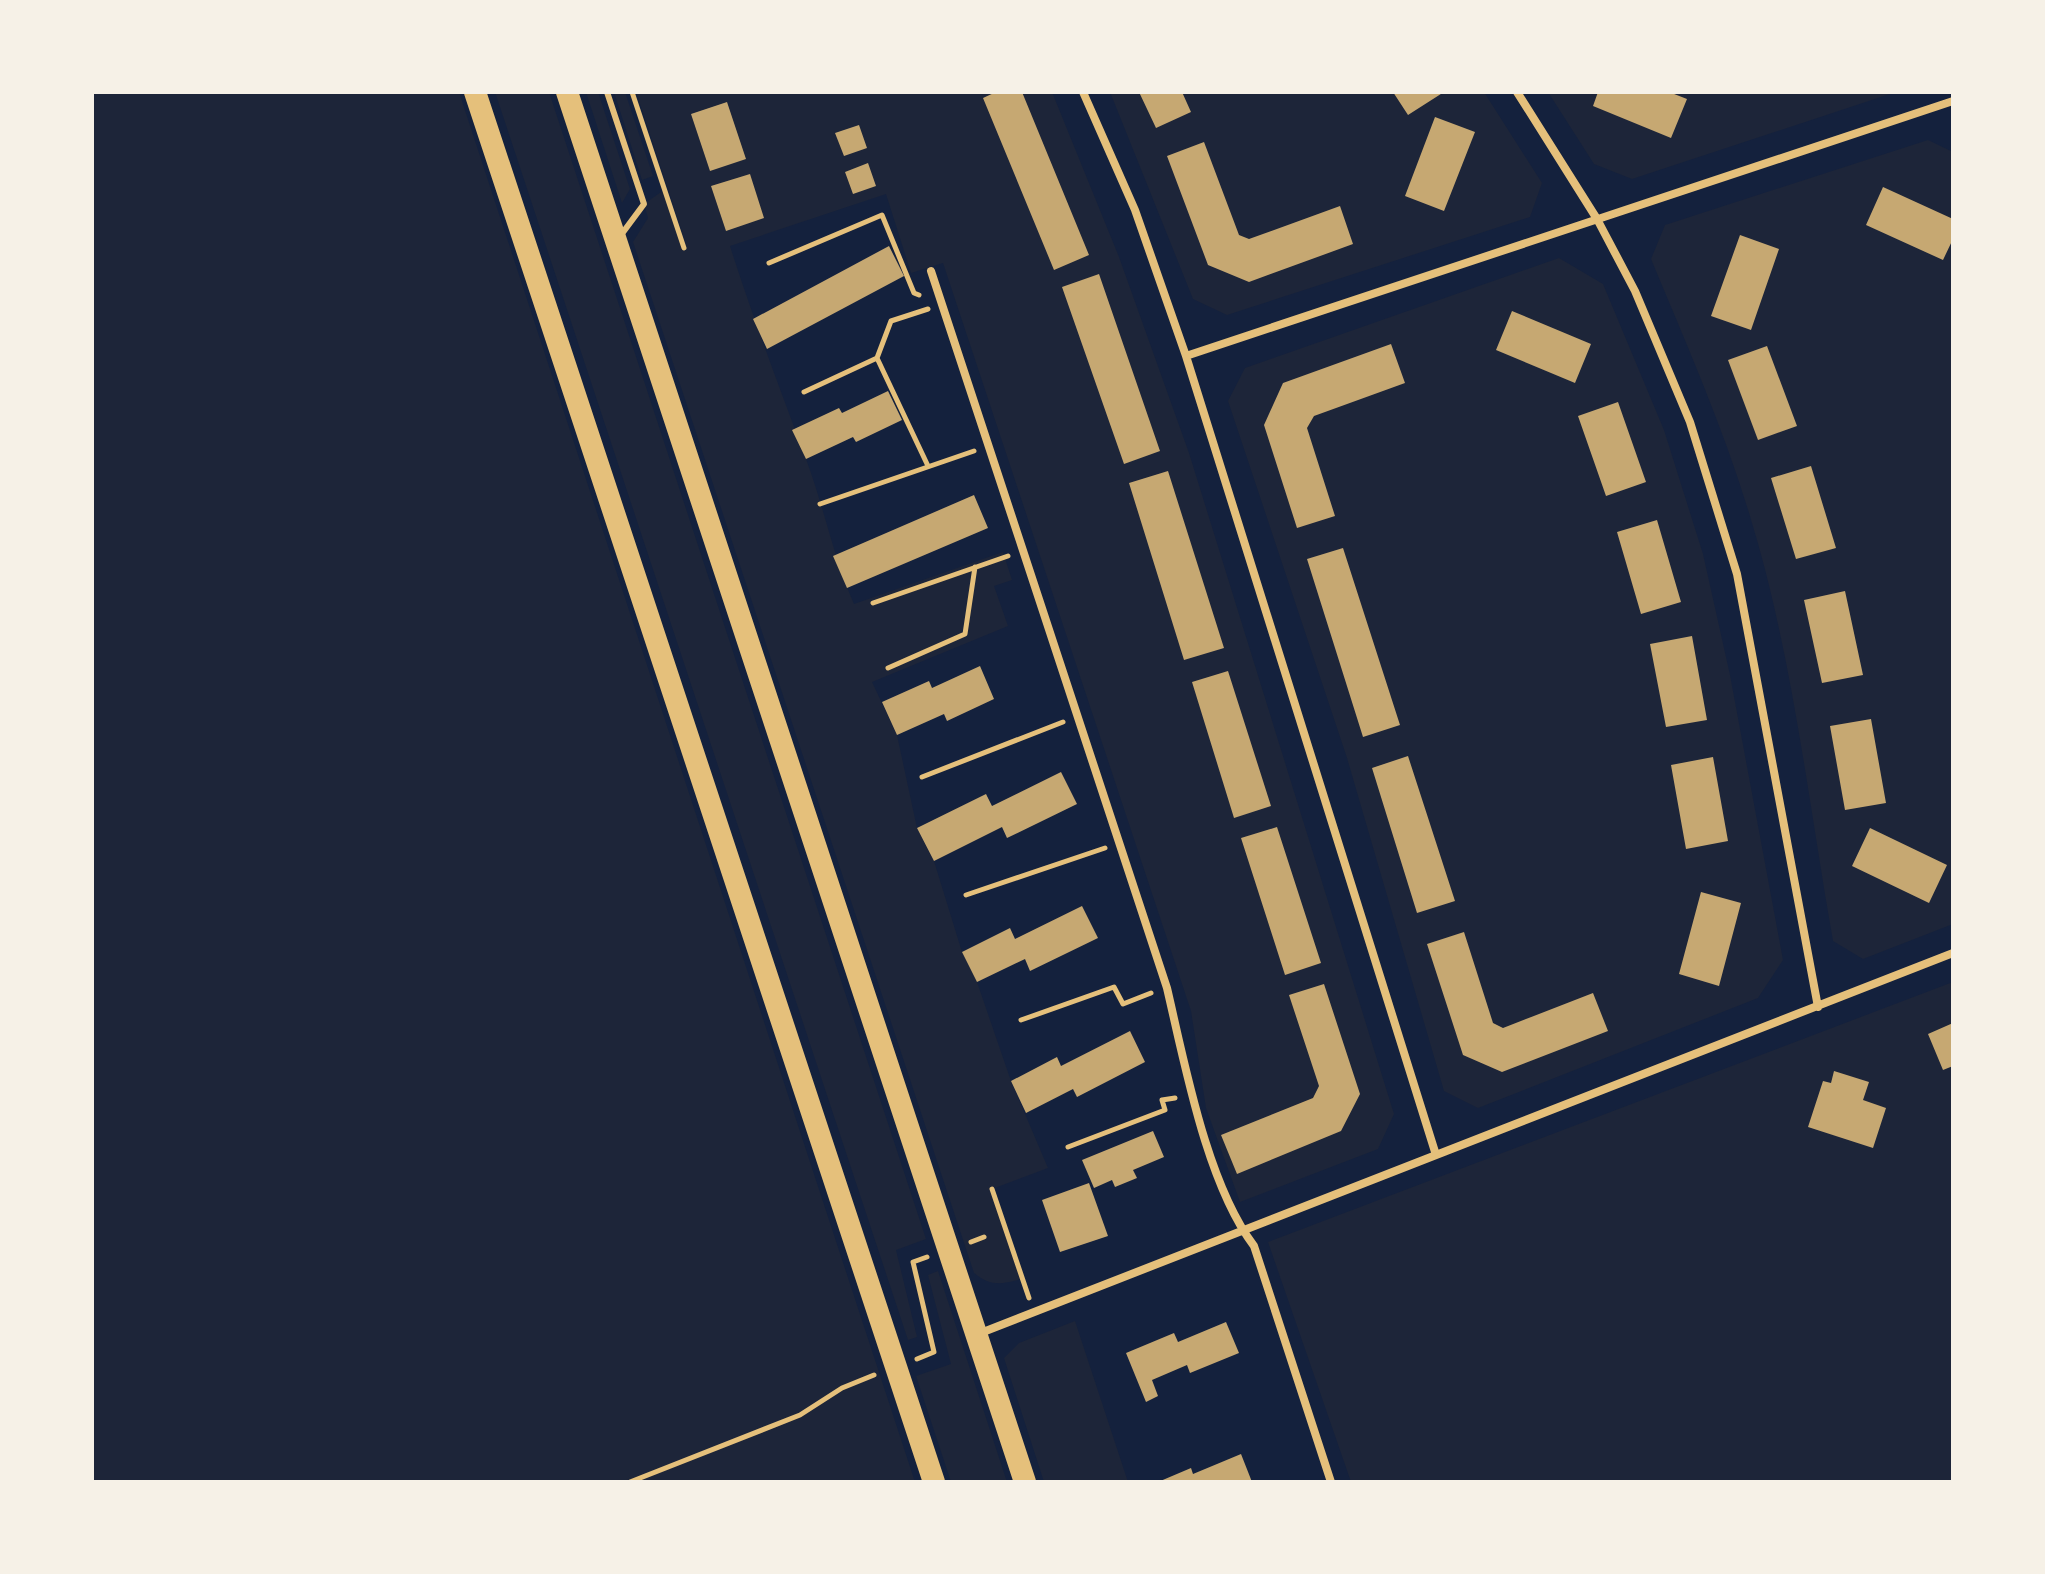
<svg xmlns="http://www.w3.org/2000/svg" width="2045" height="1574" font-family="'Varela Round',sans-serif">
  <rect width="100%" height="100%" fill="#14213d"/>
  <!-- green -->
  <path fill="#1d2539" d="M 92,92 L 459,92 L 915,1482 L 92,1482 Z
    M 495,92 L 549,92 L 926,1239 L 896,1250 L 917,1337 L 908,1340 Z
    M 586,92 L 598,92 L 630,189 L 622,203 Z
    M 614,92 L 625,92 L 653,176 L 642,180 Z
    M 636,92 L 1052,92 L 1119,257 L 1189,453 L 1394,1114 L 1378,1149 L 1240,1202 L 1206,1108 L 1191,1011 L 943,263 L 911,273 L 886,194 L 730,246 C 753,318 780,389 806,459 C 824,507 833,556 854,604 L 1003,552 L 1012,580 L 994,586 L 1008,626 L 872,682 L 897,735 L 917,828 L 934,861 L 962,952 L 977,982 L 1011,1081 L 1048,1168 L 992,1189 L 1022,1279 C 1002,1284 991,1287 974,1273 L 633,242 L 648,218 L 644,204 L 664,190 L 687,247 Z
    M 1110,92 L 1484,92 L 1542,183 L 1530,217 L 1227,315 L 1193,299 Z
    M 1548,92 L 1896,92 L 1632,179 L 1594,164 Z
    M 1928,140 L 1953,152 L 1953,924 L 1863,959 L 1833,941 C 1808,800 1792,651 1749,513 C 1723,427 1686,343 1651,259 L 1665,225 Z
    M 1559,258 L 1603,284 L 1664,430 L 1703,554 L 1730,675 L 1783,960 L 1758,998 L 1478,1108 L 1444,1091 L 1347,758 L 1228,401 L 1245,368 Z
    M 1953,982 L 1953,1482 L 1351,1482 L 1268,1242 Z
    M 938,1271 L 1007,1482 L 951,1482 L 916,1376 L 951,1364 L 928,1275 Z
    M 1075,1321 L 1128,1482 L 1044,1482 L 1004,1358 L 1019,1343 Z"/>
  <!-- building -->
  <path fill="#c6a872" d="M 996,92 L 1022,92 L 1089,255 L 1054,270 L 983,98 Z
    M 1139,92 L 1182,92 L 1191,112 L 1156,128 Z
    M 1393,92 L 1444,92 L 1408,115 Z
    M 1598,92 L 1669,92 L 1687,99 L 1671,138 L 1593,106 Z
    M 727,102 L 746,159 L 710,171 L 691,114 Z
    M 1435,117 L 1475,132 L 1444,211 L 1405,196 Z
    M 859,125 L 867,148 L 844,156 L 835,133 Z
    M 1204,142 L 1239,235 L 1249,239 L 1340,206 L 1353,244 L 1249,282 L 1208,265 L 1167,156 Z
    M 868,163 L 876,186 L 853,194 L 845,172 Z
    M 750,174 L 764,218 L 726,231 L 711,186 Z
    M 1883,187 L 1953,219 L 1953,239 L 1943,260 L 1866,225 Z
    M 1740,235 L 1779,249 L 1751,330 L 1711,316 Z
    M 889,246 L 904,276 L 767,349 L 753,319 Z
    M 1099,274 L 1160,451 L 1124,464 L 1062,287 Z
    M 1512,311 L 1591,344 L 1575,383 L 1496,350 Z
    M 1391,344 L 1405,383 L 1314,416 L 1307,428 L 1335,516 L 1297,528 L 1264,425 L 1283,383 Z
    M 1767,346 L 1797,426 L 1758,440 L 1728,360 Z
    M 888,391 L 902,420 L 856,442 L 853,437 L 806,459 L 792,430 L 839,408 L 842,413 Z
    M 1618,402 L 1646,482 L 1606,496 L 1578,416 Z
    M 1811,466 L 1836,548 L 1796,559 L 1771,478 Z
    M 1168,471 L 1224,648 L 1184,660 L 1129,483 Z
    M 974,495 L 988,528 L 847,588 L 833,556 Z
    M 1657,520 L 1681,602 L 1641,614 L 1617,532 Z
    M 1343,548 L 1400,725 L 1363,737 L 1307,559 Z
    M 1845,591 L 1863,675 L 1822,683 L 1804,600 Z
    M 1692,636 L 1707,720 L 1666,727 L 1650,644 Z
    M 980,666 L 994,699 L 947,721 L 944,714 L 897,735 L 882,702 L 929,681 L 932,688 Z
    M 1228,671 L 1271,806 L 1234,818 L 1192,682 Z
    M 1871,719 L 1886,803 L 1845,810 L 1830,726 Z
    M 1408,756 L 1455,901 L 1417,913 L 1372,768 Z
    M 1713,757 L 1728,841 L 1686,849 L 1671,765 Z
    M 1061,772 L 1077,804 L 1007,838 L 1002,827 L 934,861 L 917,828 L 986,794 L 992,806 Z
    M 1277,827 L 1321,963 L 1285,975 L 1241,838 Z
    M 1870,828 L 1947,865 L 1929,903 L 1852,866 Z
    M 1701,892 L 1741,903 L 1719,986 L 1679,974 Z
    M 1082,906 L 1098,938 L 1030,971 L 1025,959 L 977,982 L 962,952 L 1010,928 L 1015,939 Z
    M 1464,932 L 1493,1023 L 1503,1028 L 1593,993 L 1608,1031 L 1502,1072 L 1463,1055 L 1427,944 Z
    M 1324,984 L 1360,1094 L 1341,1131 L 1237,1174 L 1221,1135 L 1313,1098 L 1319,1086 L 1289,995 Z
    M 1953,1023 L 1953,1066 L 1943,1070 L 1928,1034 Z
    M 1130,1031 L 1145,1062 L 1077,1097 L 1073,1089 L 1026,1113 L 1011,1081 L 1057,1057 L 1061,1066 Z
    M 1834,1071 L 1869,1082 L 1863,1100 L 1886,1108 L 1873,1148 L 1808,1127 L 1823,1081 L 1831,1083 Z
    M 1153,1131 L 1164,1157 L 1133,1170 L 1137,1178 L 1115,1187 L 1112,1180 L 1094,1188 L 1082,1160 Z
    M 1089,1183 L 1108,1236 L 1060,1252 L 1042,1200 Z
    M 1226,1322 L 1239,1353 L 1190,1373 L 1187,1365 L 1152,1380 L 1158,1396 L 1146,1402 L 1126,1353 L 1174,1333 L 1178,1342 Z
    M 1241,1454 L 1252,1482 L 1158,1482 L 1191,1468 L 1193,1474 Z"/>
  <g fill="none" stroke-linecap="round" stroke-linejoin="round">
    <!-- path -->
    <path stroke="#e5c07b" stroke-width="5" d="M 632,92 L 684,248
      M 769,263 L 882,215 L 914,293 L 919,295
      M 877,358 L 928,466
      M 804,392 L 877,358 L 891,321 L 928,309
      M 820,504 L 974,451
      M 873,603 L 1008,556
      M 888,668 L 965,634 L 975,567
      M 922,777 L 1063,722
      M 966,895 L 1105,848
      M 1021,1020 L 1114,987 L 1123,1004 L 1151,993
      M 1068,1147 L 1165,1110 L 1162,1100 L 1175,1098
      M 992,1189 L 1029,1298
      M 971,1242 L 984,1237
      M 917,1359 L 934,1352 L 913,1262 L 927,1257
      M 630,1482 L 800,1415 L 842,1388 L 874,1375"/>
    <!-- service -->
    <path stroke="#e5c07b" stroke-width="6" d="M 607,92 L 644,204 L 621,235"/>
    <!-- minor -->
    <path stroke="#e5c07b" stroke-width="8" d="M 1083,92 L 1135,210 L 1186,356 L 1436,1155
      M 1517,92 L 1597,219 L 1635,291 L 1690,422 L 1737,574 L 1818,1007
      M 931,271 L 1167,988 C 1185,1065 1207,1184 1254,1246 L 1331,1482
      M 1186,356 L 1953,101
      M 978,1334 L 1953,953"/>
    <!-- trunk -->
    <path stroke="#e5c07b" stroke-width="22" d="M 475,92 L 934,1482
      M 567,92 L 1025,1482"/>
  </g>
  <!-- border -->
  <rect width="2045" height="1574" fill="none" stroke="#f6f1e7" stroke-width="188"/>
</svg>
